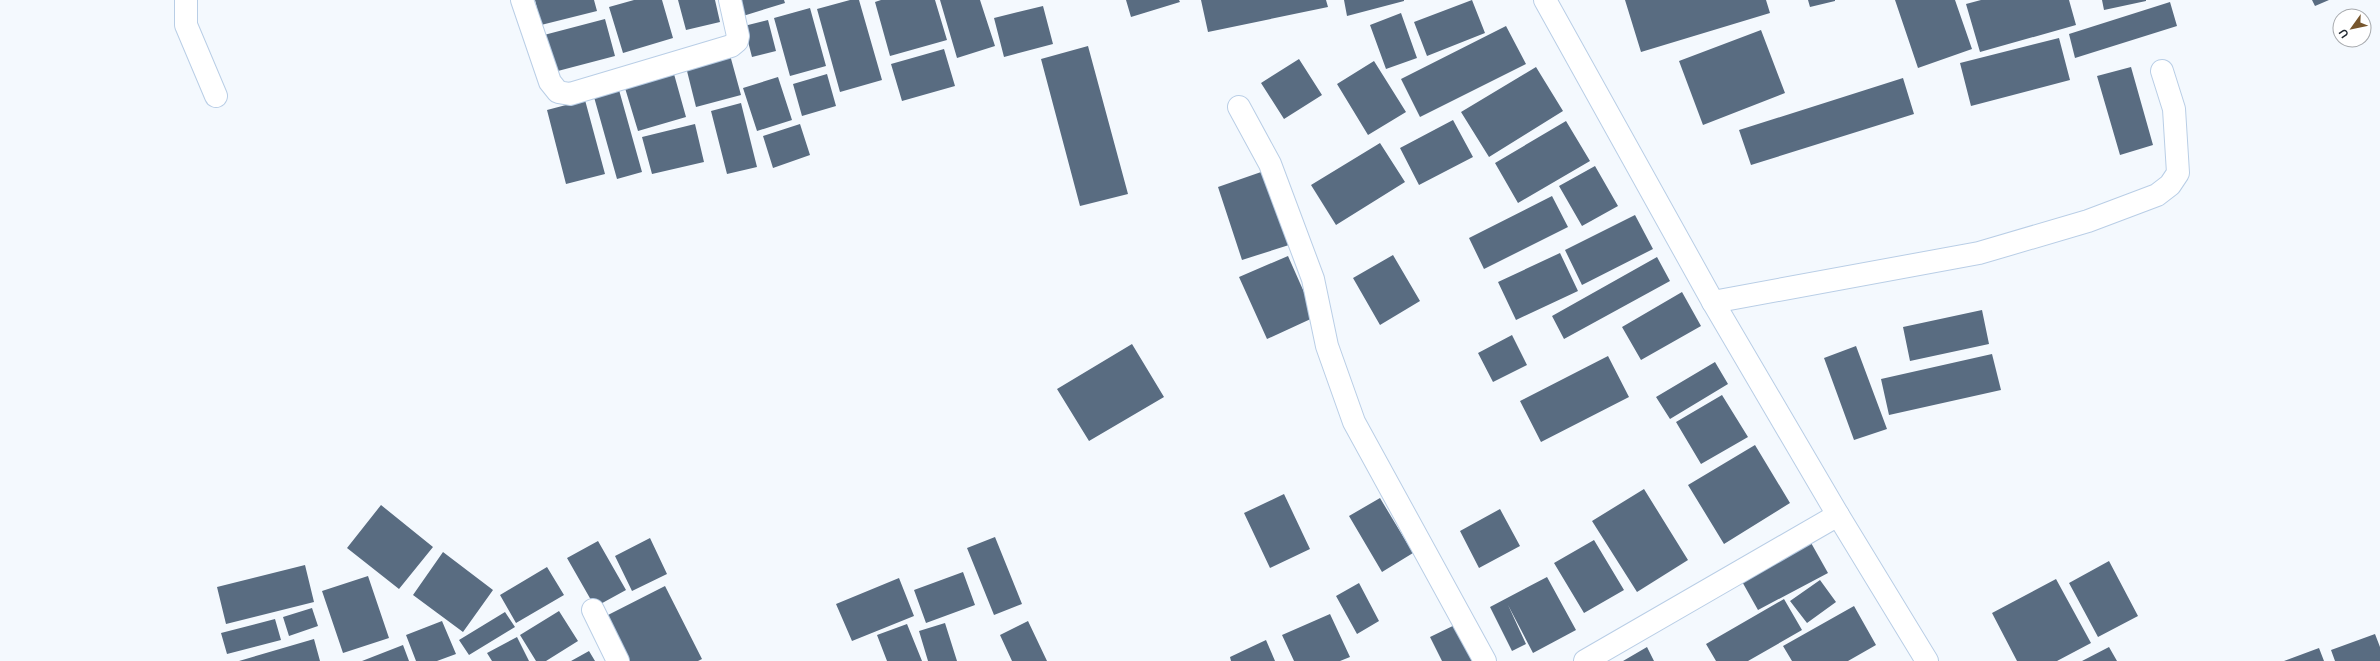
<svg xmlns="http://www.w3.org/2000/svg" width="2380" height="661" font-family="Lato,sans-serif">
  <rect width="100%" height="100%" fill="#f4f9fe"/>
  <!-- building -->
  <path fill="#596c81" d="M 535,0 L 594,0 L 597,11 L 541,25 Z
    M 634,0 L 662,0 L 673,38 L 623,53 L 609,7 Z
    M 678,0 L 715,0 L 720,22 L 686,30 Z
    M 738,0 L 784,0 L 785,3 L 743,16 Z
    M 850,0 L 859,0 L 882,80 L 840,92 L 817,9 Z
    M 881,0 L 935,0 L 947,40 L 890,56 L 875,2 Z
    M 940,0 L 980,0 L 995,46 L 957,58 Z
    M 1126,0 L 1179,0 L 1180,2 L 1131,17 Z
    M 1201,0 L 1326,0 L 1328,7 L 1208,32 Z
    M 1344,0 L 1404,0 L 1404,1 L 1347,16 Z
    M 1472,0 L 1485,33 L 1427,56 L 1414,22 Z
    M 1625,0 L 1766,0 L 1770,13 L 1641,52 Z
    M 1808,0 L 1835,0 L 1835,1 L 1810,7 Z
    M 1895,0 L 1955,0 L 1972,49 L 1918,68 Z
    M 1981,0 L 2069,0 L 2076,25 L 1980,52 L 1966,4 Z
    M 2102,0 L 2146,0 L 2146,1 L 2104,10 Z
    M 2312,0 L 2329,0 L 2315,6 Z
    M 2170,2 L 2177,26 L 2075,58 L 2069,34 Z
    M 1043,6 L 1053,44 L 1004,57 L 994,18 Z
    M 810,8 L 826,66 L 790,76 L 774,18 Z
    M 1401,13 L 1417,58 L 1386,69 L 1370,25 Z
    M 605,19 L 615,56 L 554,72 L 544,35 Z
    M 768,20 L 776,51 L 752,57 L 744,26 Z
    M 1506,26 L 1526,64 L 1420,117 L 1401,79 Z
    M 1761,30 L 1785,93 L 1703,125 L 1679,61 Z
    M 2059,38 L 2070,80 L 1971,106 L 1960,63 Z
    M 1088,46 L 1128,194 L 1080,206 L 1041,59 Z
    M 944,49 L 955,86 L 902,101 L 891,64 Z
    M 730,55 L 741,95 L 696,107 L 686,67 Z
    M 1299,59 L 1322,95 L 1284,119 L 1261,83 Z
    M 1374,61 L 1406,112 L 1368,135 L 1337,84 Z
    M 1536,67 L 1563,111 L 1489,157 L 1461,112 Z
    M 2131,67 L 2153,145 L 2120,155 L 2097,76 Z
    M 674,74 L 686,117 L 638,131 L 625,88 Z
    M 827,74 L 836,106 L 802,116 L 793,84 Z
    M 778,77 L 792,120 L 757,131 L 743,88 Z
    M 1903,78 L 1914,114 L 1751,165 L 1739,130 Z
    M 619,90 L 642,172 L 617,179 L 594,97 Z
    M 585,100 L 605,174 L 566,184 L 547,110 Z
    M 741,103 L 757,167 L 727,174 L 711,111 Z
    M 1453,120 L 1473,157 L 1419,185 L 1400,148 Z
    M 1566,121 L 1590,161 L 1518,203 L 1495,163 Z
    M 695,124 L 704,162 L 652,174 L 642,137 Z
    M 800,124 L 810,155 L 773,168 L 763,136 Z
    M 1380,143 L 1405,182 L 1336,225 L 1311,185 Z
    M 1595,166 L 1618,206 L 1582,226 L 1559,186 Z
    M 1264,171 L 1289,245 L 1242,260 L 1218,187 Z
    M 1552,196 L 1568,227 L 1484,269 L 1469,238 Z
    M 1635,215 L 1653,249 L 1582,285 L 1565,250 Z
    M 1560,253 L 1578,291 L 1516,320 L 1498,282 Z
    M 1393,255 L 1420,301 L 1380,325 L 1353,278 Z
    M 1288,256 L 1315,317 L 1267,339 L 1239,277 Z
    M 1657,257 L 1670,281 L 1564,339 L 1552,316 Z
    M 1682,292 L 1701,326 L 1641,360 L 1622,327 Z
    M 1982,310 L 1989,344 L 1910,361 L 1903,327 Z
    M 1512,335 L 1527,365 L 1493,382 L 1478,353 Z
    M 1132,344 L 1164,397 L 1089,441 L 1057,389 Z
    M 1856,346 L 1887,429 L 1854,440 L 1824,358 Z
    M 1992,354 L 2001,390 L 1889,415 L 1881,379 Z
    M 1608,356 L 1629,397 L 1541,442 L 1520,401 Z
    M 1715,362 L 1728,384 L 1670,419 L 1656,397 Z
    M 1722,395 L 1748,437 L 1701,464 L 1676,422 Z
    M 1755,445 L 1790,503 L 1724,544 L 1688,485 Z
    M 1644,489 L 1688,560 L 1637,592 L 1592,521 Z
    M 1284,494 L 1310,549 L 1270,568 L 1244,513 Z
    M 1380,498 L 1413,553 L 1382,572 L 1349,516 Z
    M 381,505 L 433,547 L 399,589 L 347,548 Z
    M 1500,509 L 1520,546 L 1479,568 L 1460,531 Z
    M 995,537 L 1022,604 L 994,615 L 967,548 Z
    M 650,538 L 667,574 L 632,591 L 615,556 Z
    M 1594,540 L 1624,590 L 1584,613 L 1554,563 Z
    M 598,541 L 626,590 L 595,607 L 567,558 Z
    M 1810,541 L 1828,573 L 1758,610 L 1740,578 Z
    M 443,552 L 493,590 L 463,632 L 413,595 Z
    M 2109,561 L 2138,616 L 2098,637 L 2069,583 Z
    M 305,565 L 314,602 L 226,624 L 217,587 Z
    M 547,567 L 564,595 L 516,623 L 500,595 Z
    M 963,572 L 975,605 L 926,623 L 914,590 Z
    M 368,576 L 389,638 L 343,653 L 322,591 Z
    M 1547,577 L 1576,630 L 1533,653 L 1508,605 L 1526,644 L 1512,651 L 1490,607 Z
    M 899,578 L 914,616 L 852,641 L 836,604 Z
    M 2056,579 L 2091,643 L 2057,661 L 2017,661 L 1992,613 Z
    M 1820,580 L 1836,602 L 1807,623 L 1790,601 Z
    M 1359,583 L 1379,621 L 1357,634 L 1336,596 Z
    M 665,586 L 702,659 L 698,661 L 629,661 L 606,616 Z
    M 1784,599 L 1802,630 L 1748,661 L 1716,661 L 1706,644 Z
    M 1854,606 L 1876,645 L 1848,661 L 1792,661 L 1783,646 Z
    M 312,608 L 318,626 L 289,636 L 283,617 Z
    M 559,611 L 578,641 L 546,661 L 536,661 L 520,635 Z
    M 505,612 L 515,627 L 469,655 L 459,640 Z
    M 1330,614 L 1350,657 L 1340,661 L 1294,661 L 1282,635 Z
    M 275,619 L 281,640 L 227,654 L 221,633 Z
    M 442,621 L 456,654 L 437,661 L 416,661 L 406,635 Z
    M 1028,621 L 1047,661 L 1012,661 L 1000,635 Z
    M 1461,622 L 1480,661 L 1442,661 L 1430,637 Z
    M 945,623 L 957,661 L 928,661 L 919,631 Z
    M 907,624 L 922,661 L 887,661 L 877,635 Z
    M 2375,634 L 2380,647 L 2380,661 L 2335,661 L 2331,650 Z
    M 517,637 L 529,661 L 492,661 L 487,653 Z
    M 314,639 L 320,661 L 239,661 Z
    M 1266,640 L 1275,661 L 1231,661 L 1230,657 Z
    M 403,645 L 409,661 L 362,661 Z
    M 1647,647 L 1654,661 L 1623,661 Z
    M 2109,647 L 2117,661 L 2082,661 Z
    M 2319,648 L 2324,661 L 2284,661 Z
    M 589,651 L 595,661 L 571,661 Z"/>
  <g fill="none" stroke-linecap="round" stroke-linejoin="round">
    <!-- street casing -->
    <g stroke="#b9cee6" stroke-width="24">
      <path id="street" d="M 186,0 L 186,25 L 216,96
        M 522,0 L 550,82 L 558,92 L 570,94 L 731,46 L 737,41 L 738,36 L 730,0
        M 1239,107 L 1270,164 L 1313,279 L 1327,346 L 1354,422 L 1485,661
        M 1713,302 L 1979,253 L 2088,221 L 2157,195 L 2170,185 L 2178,173 L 2174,109 L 2162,71
        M 593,610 L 618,661
        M 1585,661 L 1838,515"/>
    </g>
    <!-- secondary casing -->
    <g stroke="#b9cee6" stroke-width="24">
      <path id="secondary" d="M 1545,0 L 1713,302 L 1838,515 L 1927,661"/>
    </g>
    <!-- street -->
    <use href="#street" stroke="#fff" stroke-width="22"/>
    <!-- secondary -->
    <use href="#secondary" stroke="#fff" stroke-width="22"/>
  </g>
  <!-- north arrow -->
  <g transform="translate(2352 28) rotate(237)"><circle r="19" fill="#ffffff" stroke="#a6a9ad"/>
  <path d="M0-3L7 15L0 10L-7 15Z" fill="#77562d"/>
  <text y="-6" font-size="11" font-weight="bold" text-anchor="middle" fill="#202831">U</text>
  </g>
</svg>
